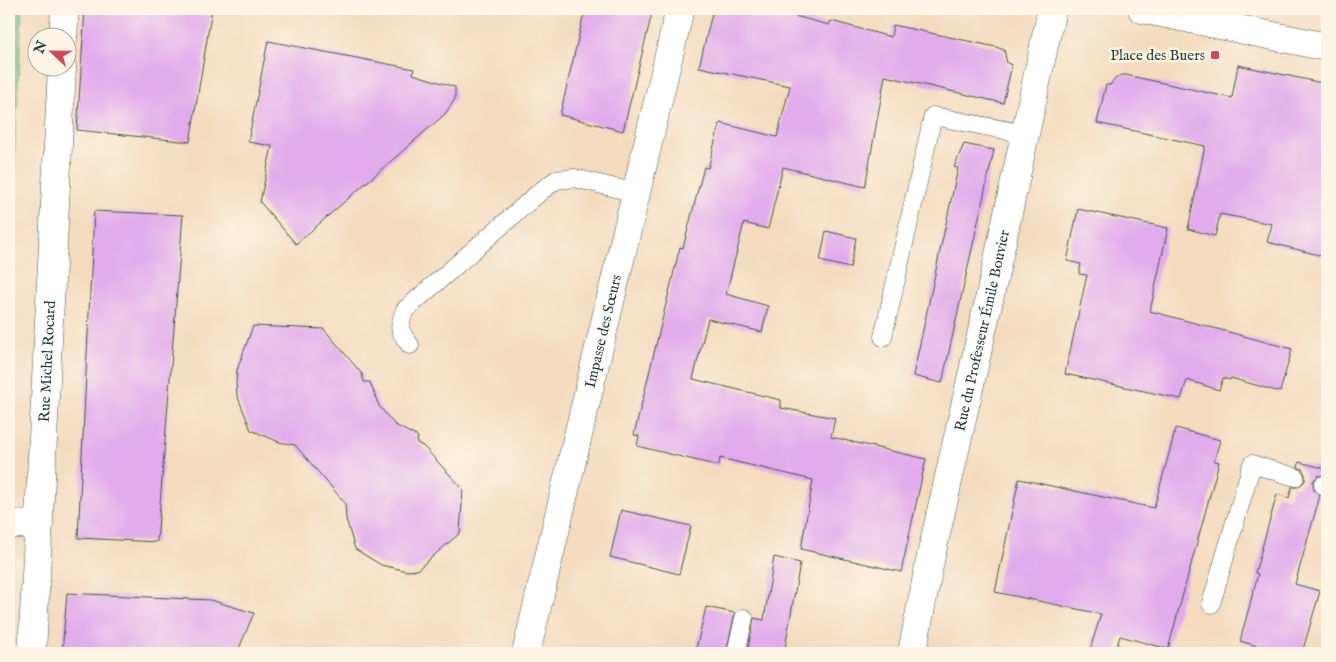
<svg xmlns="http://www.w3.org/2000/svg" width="1336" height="662" font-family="'IM FELL English',serif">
  <rect width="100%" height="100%" fill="#fcf5e5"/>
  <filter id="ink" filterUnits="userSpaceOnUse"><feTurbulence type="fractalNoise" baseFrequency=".02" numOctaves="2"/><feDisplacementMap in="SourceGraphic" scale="10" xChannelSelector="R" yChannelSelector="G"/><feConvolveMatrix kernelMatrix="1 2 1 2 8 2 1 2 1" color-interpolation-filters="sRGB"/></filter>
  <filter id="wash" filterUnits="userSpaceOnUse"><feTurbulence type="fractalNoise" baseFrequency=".0096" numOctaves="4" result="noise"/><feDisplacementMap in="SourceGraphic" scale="20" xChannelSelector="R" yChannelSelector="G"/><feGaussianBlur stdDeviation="1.12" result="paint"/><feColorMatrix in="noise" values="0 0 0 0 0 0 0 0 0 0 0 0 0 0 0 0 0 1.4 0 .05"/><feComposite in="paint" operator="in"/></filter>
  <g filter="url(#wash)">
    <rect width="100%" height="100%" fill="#f4dbbe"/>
    <!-- green -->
    <path fill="#76ce94" stroke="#4a8664" d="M 9,9 L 22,9 L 9,258 Z"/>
    <g id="blocks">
      <!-- building -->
      <path fill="#e1abec" d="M 85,9 L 212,9 L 190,142 L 77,130 Z
        M 585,9 L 653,9 L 623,131 L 560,115 Z
        M 713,9 L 768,9 L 829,25 L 831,21 L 891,37 L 893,25 L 996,47 L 1004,50 L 1007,63 L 1012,65 L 1003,103 L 885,76 L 865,187 L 783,167 L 768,229 L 744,223 L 726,294 L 768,306 L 762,332 L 708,319 L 693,379 L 781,400 L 781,408 L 835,418 L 831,437 L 926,459 L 901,572 L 801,549 L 813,480 L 720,458 L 719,466 L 637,446 L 639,436 L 634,435 L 680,247 L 683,248 L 704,167 L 708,168 L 720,123 L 777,137 L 790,86 L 699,67 Z
        M 268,41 L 414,69 L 413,74 L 455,87 L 455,99 L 445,114 L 296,244 L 260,202 L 272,146 L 248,142 Z
        M 1238,65 L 1327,84 L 1327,257 L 1267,242 L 1272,224 L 1220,214 L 1215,236 L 1188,229 L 1205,146 L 1097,123 L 1106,85 L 1110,85 L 1115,79 L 1121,75 L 1126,75 L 1232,98 Z
        M 964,144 L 994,150 L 942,383 L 913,376 L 958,168 L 954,167 Z
        M 1078,209 L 1168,228 L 1150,311 L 1292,349 L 1280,392 L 1231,378 L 1230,380 L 1223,378 L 1219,390 L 1187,380 L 1181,399 L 1065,374 L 1087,275 L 1079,274 L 1081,264 L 1067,261 Z
        M 94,211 L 183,215 L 157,542 L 78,538 Z
        M 826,231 L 856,238 L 850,268 L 820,261 Z
        M 253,326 L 324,329 L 362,374 L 364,382 L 370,382 L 379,406 L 395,425 L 418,437 L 417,443 L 423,446 L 463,489 L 460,533 L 417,570 L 407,571 L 381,565 L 355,549 L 346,519 L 345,503 L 295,445 L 279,442 L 251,430 L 237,395 L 236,383 L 237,370 Z
        M 1176,428 L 1220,440 L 1214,461 L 1219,462 L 1168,649 L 1120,636 L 1115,653 L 1089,653 L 1101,614 L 995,592 L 1019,479 L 1154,508 Z
        M 1299,462 L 1327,469 L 1326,475 L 1318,476 L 1313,481 L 1314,490 L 1320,495 L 1295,584 L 1320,591 L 1302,653 L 1256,653 L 1257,646 L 1240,641 L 1258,574 L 1255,573 L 1277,494 L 1289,498 L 1292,487 L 1298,487 L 1305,481 L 1305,474 L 1302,469 L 1298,467 Z
        M 621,510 L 691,526 L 679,574 L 610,557 Z
        M 774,557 L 800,563 L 784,653 L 747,653 L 754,618 L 764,620 Z
        M 67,593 L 210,600 L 254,613 L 237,653 L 62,653 Z
        M 706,607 L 735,613 L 726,653 L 695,653 Z"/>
    </g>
  </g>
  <g filter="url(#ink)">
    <use href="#blocks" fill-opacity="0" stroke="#3f5549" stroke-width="1"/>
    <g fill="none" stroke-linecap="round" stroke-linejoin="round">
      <!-- service casing -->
      <g stroke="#3f5549" stroke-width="19">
        <path id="service" d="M 883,337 L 933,116 L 1025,134
          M 410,345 C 398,330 398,327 405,310 L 541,191 L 556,180 L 574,178 L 636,193
          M 1323,485 L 1327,487
          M 1211,604 L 1252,464 L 1295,477
          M 736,653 L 744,618"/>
      </g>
      <!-- minor casing -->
      <g stroke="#3f5549" stroke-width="29">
        <g id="minor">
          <path d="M 63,38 L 65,9"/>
          <path d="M 9,524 L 39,525"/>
          <path id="s1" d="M 32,653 L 62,68"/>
          <path id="s2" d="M 526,653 L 680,9"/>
          <path id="s3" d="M 912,653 L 931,556 L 994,278 L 1052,9"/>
        </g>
      </g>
      <!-- tertiary casing -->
      <g stroke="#3f5549" stroke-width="29">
        <path id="tertiary" d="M 1142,9 L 1327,47"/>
      </g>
      <!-- service -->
      <use href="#service" stroke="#fff" stroke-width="18"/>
      <!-- minor -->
      <use href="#minor" stroke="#fff" stroke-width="28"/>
      <!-- tertiary -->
      <use href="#tertiary" stroke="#fff" stroke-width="28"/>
    </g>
  </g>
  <!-- markers -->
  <rect fill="#d1495b" stroke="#fcf5e5" stroke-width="2" x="1210" y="50" width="10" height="10" rx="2.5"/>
  <g text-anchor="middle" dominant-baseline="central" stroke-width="5" stroke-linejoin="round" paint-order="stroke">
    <!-- poi labels -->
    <g font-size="15" fill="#1f3d34" stroke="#fcf5e5" text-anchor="end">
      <text x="1205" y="55">Place des Buers</text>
    </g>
    <!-- street labels -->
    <g font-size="15" fill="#1f3d34" stroke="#fcf5e5">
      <text stroke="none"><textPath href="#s2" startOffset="331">Impasse des Sœurs</textPath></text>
      <text stroke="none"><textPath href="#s3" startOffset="330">Rue du Professeur Émile Bouvier</textPath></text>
      <text stroke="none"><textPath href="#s1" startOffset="292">Rue Michel Rocard</textPath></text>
    </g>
  </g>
  <!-- margin -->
  <rect width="1336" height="662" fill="none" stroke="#fcf5e5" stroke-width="30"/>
  <!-- north arrow -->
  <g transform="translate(52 52) rotate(292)"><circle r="24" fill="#fcf5e5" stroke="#a4ab9e"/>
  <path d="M0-4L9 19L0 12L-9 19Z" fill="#d1495b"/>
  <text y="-8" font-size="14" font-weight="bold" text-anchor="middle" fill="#1f3d34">N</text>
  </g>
</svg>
